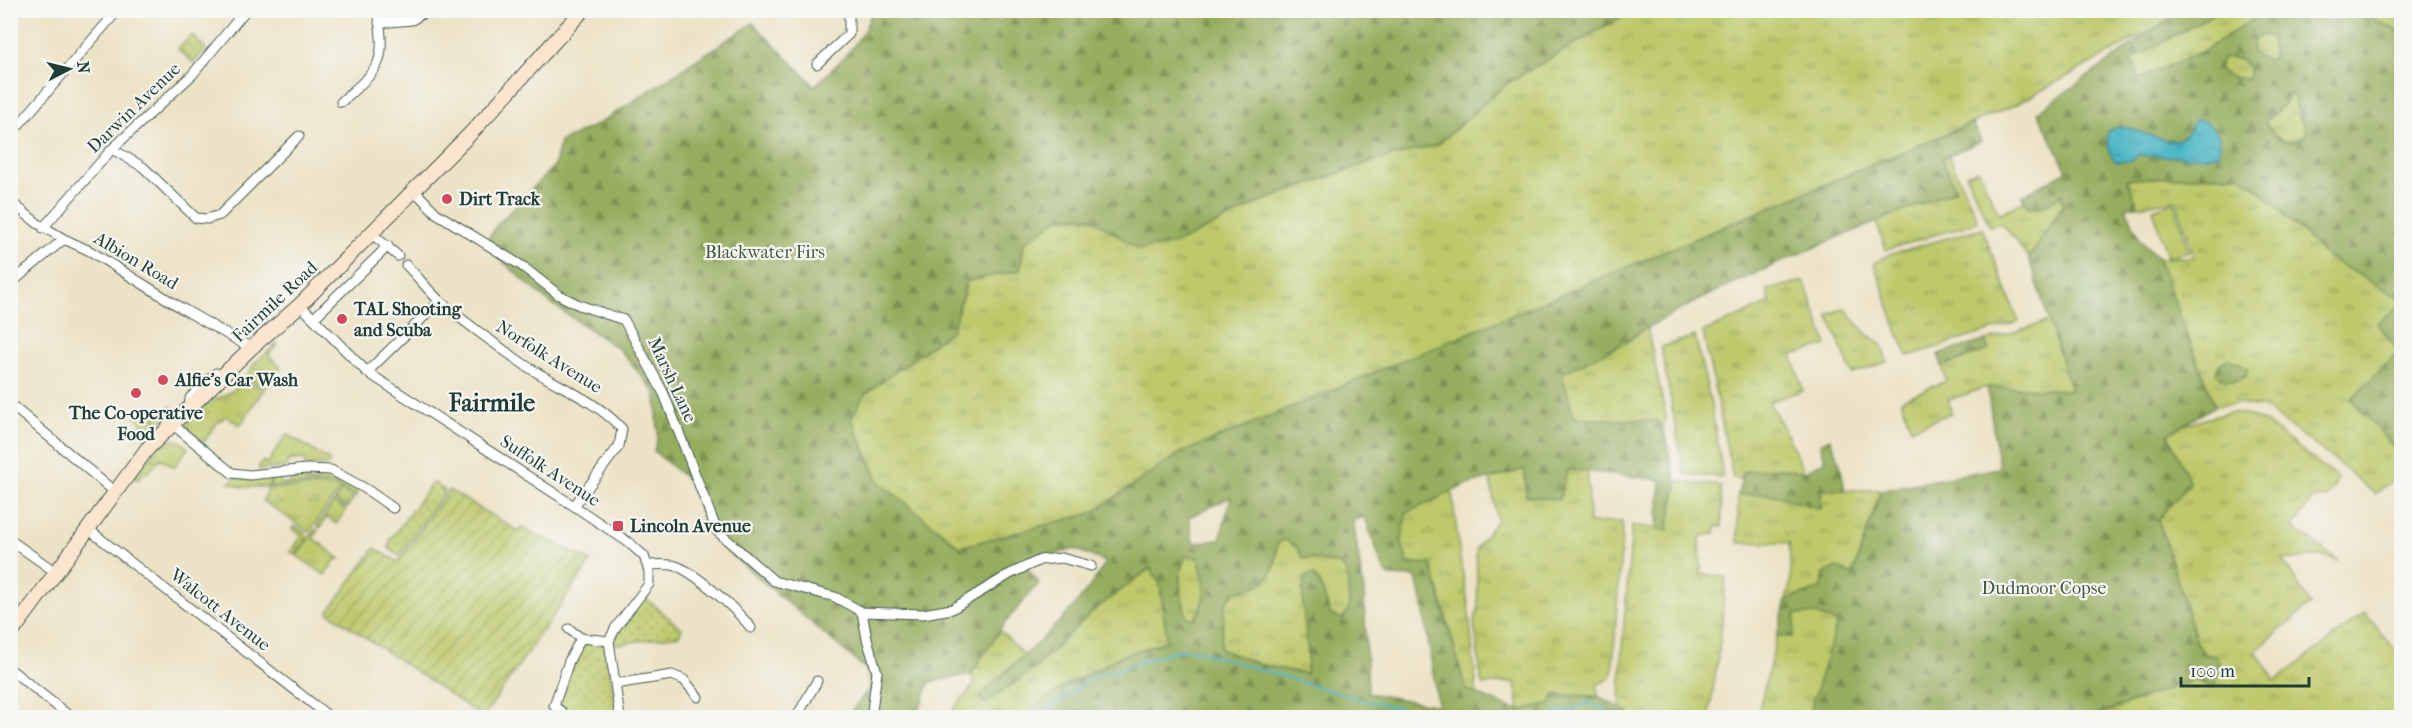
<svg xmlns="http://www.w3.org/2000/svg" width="2412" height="728" font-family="'IM FELL French Canon',serif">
  <defs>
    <pattern id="grass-tufts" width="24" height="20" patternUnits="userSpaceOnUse" patternTransform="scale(1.5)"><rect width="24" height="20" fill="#bdc96b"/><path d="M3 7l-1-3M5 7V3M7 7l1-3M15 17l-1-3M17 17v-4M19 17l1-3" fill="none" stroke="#99a459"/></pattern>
    <pattern id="forest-firs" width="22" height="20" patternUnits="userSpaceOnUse" patternTransform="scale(1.5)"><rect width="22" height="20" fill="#96ad5f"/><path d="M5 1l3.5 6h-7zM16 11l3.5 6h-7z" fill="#7a8e4f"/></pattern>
    <pattern id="wetland-marsh" width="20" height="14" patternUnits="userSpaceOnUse" patternTransform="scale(1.5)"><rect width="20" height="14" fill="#bdc96b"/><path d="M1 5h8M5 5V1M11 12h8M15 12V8" fill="none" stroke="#99a459"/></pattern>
    <pattern id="park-dots" width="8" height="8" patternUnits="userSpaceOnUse" patternTransform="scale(1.5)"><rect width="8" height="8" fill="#bdc96b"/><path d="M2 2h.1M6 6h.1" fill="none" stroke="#99a459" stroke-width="1.8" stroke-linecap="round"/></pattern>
    <pattern id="garden-furrows" width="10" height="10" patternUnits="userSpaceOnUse" patternTransform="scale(1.5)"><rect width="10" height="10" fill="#bdc96b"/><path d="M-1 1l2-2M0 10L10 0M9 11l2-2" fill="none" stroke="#99a459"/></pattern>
    <pattern id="water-ripples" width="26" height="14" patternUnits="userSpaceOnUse" patternTransform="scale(1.5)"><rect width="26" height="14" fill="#49b5c5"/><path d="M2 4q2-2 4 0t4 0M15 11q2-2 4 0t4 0" fill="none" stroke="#3c94a1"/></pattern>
  </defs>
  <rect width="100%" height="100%" fill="#f6f6f2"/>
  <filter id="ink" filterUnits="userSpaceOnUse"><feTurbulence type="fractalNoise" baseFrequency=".0167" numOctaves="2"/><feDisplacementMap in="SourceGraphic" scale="12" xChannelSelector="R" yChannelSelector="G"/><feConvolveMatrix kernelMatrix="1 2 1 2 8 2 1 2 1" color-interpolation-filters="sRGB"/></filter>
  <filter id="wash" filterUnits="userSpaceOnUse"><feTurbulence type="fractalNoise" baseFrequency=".008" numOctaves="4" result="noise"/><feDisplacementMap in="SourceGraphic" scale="24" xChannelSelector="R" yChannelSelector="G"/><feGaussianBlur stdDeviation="1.35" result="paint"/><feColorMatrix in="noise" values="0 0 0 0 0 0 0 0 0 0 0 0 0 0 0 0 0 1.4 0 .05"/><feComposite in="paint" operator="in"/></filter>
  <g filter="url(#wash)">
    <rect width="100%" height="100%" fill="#ece2c5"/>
    <!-- grass -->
    <path fill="url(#grass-tufts)" stroke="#6e8350" stroke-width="1.5" d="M 1639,10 L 2180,11 L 2157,27 L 2017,104 L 1179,454 L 1092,513 L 960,547 L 879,482 L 851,418 L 864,395 L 952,330 L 967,281 L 1020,270 L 1024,243 L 1059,218 L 1090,217 L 1139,250 L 1177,243 L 1265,200 L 1370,162 L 1437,145 L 1509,82 L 1626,14 Z
      M 2219,11 L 2254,11 L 2258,17 L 2203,51 L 2139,79 L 2131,59 Z
      M 2355,11 L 2401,11 L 2401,32 Z
      M 2262,35 L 2271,38 L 2274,55 L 2270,60 L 2257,57 L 2252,50 L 2254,41 Z
      M 2223,57 L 2242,59 L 2248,67 L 2250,74 L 2247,79 C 2234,77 2226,79 2219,67 Z
      M 2290,93 L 2294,96 L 2298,115 L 2307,130 L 2306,135 C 2286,146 2276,140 2264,121 L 2280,109 Z
      M 1948,155 L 1976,215 L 1977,222 L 1886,250 L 1876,222 L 1955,190 L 1942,158 Z
      M 1979,170 L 1999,214 L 2025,201 L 2029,208 L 2061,195 L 2064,204 L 2029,258 L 2002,223 L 1990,226 L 1966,175 Z
      M 2240,175 L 2264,194 L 2326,256 L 2401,299 L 2401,305 L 2378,323 L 2399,352 L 2352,399 L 2401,455 L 2401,474 L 2375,494 L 2336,461 L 2265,408 L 2237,403 L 2215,406 L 2158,258 L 2194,257 L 2176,200 L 2138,206 L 2127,179 Z
      M 1982,228 L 2019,322 L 1908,356 L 1899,336 L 1874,263 L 1888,255 Z
      M 1804,281 L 1827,345 L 1792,355 L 1803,390 L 1769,402 L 1788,436 L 1804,472 L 1778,468 L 1743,472 L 1741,479 L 1733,478 L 1703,332 L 1770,303 L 1767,290 Z
      M 1845,308 L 1866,334 L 1881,343 L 1887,362 L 1852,374 L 1828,315 Z
      M 2049,321 L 2072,390 L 1986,387 L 1949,400 L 1951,413 L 1911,429 L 1901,400 L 1946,381 L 1942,366 L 1988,350 L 1985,341 Z
      M 1647,327 L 1666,417 L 1663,428 L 1657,421 L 1574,418 L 1561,373 L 1628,341 Z
      M 1695,336 L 1711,405 L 1723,476 L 1721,477 L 1684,474 L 1661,347 Z
      M 277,343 L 278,345 L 268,355 L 281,367 L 266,387 L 246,378 L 254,364 Z
      M 243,380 L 264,389 L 240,425 L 226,416 L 216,424 L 204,442 L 187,428 C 190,409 221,398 234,390 C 239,387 239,383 243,380 Z
      M 170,406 L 174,410 L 156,428 L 157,414 L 160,415 Z
      M 142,409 L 155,413 L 154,430 L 146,438 L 137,430 L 143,423 L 136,417 Z
      M 2230,412 L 2254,417 L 2268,424 L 2338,479 L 2327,498 L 2313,498 L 2293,527 L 2338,560 L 2322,556 L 2283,560 L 2310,604 L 2256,651 L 2275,681 L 2365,613 L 2395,650 L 2401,646 L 2401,717 L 2090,718 L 2195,679 L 2208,686 L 2216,656 L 2204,654 L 2198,645 L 2158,519 L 2189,483 L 2168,434 L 2181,426 Z
      M 287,434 L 330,461 L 328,465 L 305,466 L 304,459 L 287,461 L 287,467 L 260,470 L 258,468 L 263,461 L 267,464 Z
      M 169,439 L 179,441 L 188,448 L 174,467 L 160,458 L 148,473 L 145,471 L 138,480 L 134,477 L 162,443 Z
      M 1526,469 L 1588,470 L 1589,523 L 1623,522 L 1612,677 L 1597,685 L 1598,696 L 1555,695 L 1551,703 L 1519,711 L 1515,682 L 1482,685 L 1474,622 L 1478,609 L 1476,549 L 1497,520 L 1490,479 Z
      M 326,474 L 334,476 L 357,489 L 356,496 L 332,483 L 269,487 L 273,478 L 280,478 L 281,484 L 291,483 L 290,477 L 305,476 L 306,482 L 318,481 L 318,475 Z
      M 236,477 L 250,480 L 272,478 L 268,487 L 242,487 L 229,483 Z
      M 1675,481 L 1721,486 L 1722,527 L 1716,526 L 1715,533 L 1700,537 L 1701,574 L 1726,577 L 1720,642 L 1709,717 L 1558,718 L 1612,712 L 1629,714 L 1620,708 L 1622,648 L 1632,525 L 1667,530 L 1677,486 Z
      M 334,485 L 340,489 L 309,532 L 263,501 L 268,489 Z
      M 342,490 L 354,498 L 347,508 L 335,500 Z
      M 1821,490 L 1881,490 L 1852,575 L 1824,574 L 1822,588 L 1786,600 L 1791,581 L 1789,543 L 1738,543 L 1738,495 L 1771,494 L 1821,509 Z
      M 1452,492 L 1460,558 L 1468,603 L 1477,695 L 1466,690 L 1438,587 L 1408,563 L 1401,543 L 1406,513 Z
      M 334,502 L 346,510 L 336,524 L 327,517 L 320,528 L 317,526 Z
      M 295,526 L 305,533 L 307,538 L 296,555 L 290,552 L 302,536 L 293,529 Z
      M 315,529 L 318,531 L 313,538 L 340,559 L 336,559 L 325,575 L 297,556 Z
      M 1286,540 L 1297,548 L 1303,558 C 1352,565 1347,560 1349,609 L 1342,619 L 1330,614 L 1320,583 L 1313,575 L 1302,590 L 1309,661 L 1306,674 L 1258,664 L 1220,649 L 1225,604 L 1234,592 L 1249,589 L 1275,567 L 1278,542 Z
      M 1186,556 L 1198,557 C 1205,580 1208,598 1195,619 L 1186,617 C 1182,594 1174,579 1186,556 Z
      M 1151,568 L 1160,583 L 1167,641 L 1123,655 L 1062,688 L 1022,717 L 946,718 L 974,685 L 971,674 L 999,630 L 1024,655 L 979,696 Z
      M 1795,614 L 1816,614 L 1838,623 L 1808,717 L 1757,718 L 1777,636 L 1792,637 Z"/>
    <!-- forest -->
    <path fill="url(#forest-firs)" stroke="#5a754a" stroke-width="1.5" fill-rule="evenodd" d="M 872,11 L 1639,11 L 1626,14 L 1509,82 L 1437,145 L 1370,162 L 1265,200 L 1177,243 L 1139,250 L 1090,217 L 1059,218 L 1024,243 L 1020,270 L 967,281 L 952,330 L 864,395 L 851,418 L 879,482 L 960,547 L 1092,513 L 1179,454 L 1973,123 L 1981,141 L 1942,158 L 1956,190 L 1822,244 L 1722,288 L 1640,331 L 1628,341 L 1562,373 L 1574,418 L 1657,421 L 1663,428 L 1677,486 L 1667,531 L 1657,528 L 1661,480 L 1568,469 L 1559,500 L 1526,496 L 1525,469 L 1466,485 L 1406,513 L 1401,543 L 1408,563 L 1431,564 L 1466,690 L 1519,711 L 1551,703 L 1555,695 L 1598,696 L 1631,714 L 1612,712 L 1558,718 L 1022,717 L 1062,688 L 1123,655 L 1167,641 L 1160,583 L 1150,568 L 1095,609 L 1032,671 L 984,704 L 979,696 C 1024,654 1075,616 1106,562 L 1075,549 L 1023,563 L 1039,583 L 1003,625 L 971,674 L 930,682 L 916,717 L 847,717 L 870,687 L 867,670 L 723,548 L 706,529 L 690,482 L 654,451 L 658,436 L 656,394 L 643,378 L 620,350 L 550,303 L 484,245 L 496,226 L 555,165 L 560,142 L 600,123 L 753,23 L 815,86 C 838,63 863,43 872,11 ZM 1231,497 L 1220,540 L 1193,543 L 1189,517 ZM 1365,517 L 1383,568 L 1389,576 L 1416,577 L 1422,600 L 1438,706 L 1368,693 L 1364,593 L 1353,520 ZM 1286,540 L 1297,548 L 1303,558 C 1351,565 1347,560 1349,609 L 1342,619 L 1330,614 L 1320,583 L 1313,575 L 1306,576 C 1296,607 1313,642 1306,674 L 1258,664 L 1220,649 L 1225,604 L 1234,592 C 1250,589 1269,585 1274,567 C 1277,560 1275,551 1278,542 ZM 1186,556 L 1198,558 C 1205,580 1208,598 1195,619 L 1186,617 C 1182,593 1174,579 1186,556 Z
      M 2180,11 L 2219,11 L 2132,59 L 2139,79 L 2203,51 L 2257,17 L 2254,11 L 2355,11 L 2401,32 L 2401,299 L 2326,256 L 2264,194 L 2240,175 L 2127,179 L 2138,206 L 2126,208 L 2140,240 L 2158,258 L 2215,406 L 2168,434 L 2190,483 L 2158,519 L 2198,645 L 2204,654 L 2216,656 L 2219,662 L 2219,672 L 2215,685 L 2208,686 L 2195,679 L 2090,717 L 1808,717 L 1837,623 L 1816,614 L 1795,614 L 1793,637 L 1777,636 L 1786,600 L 1822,588 L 1824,574 L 1837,567 L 1853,575 L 1881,490 L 1999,468 L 1987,387 L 2071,390 L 2029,258 L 2064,204 L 2061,195 L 2043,207 L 2029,208 L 2022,196 L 2067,171 L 2038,112 ZM 2262,35 L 2271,38 L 2274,55 L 2270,60 L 2257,57 L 2252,50 L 2254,41 ZM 2223,57 L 2241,59 L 2248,67 L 2250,74 L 2247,79 C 2234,77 2226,79 2219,67 ZM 2290,94 L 2294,96 C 2296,108 2307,128 2306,135 C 2286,147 2275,140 2265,121 L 2280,109 Z
      M 2401,305 L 2401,455 L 2351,399 L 2399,352 L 2377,323 Z
      M 1985,341 L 1989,350 L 1942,366 L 1938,354 Z
      M 2228,359 L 2239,363 L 2248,370 L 2246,376 C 2234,383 2226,383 2216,373 L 2219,364 Z
      M 1830,439 L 1840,464 L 1845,490 L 1821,490 L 1821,509 L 1771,494 L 1738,495 L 1743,472 L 1778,468 L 1804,472 L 1825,461 L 1820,444 Z"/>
    <!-- wetland -->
    <path fill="url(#wetland-marsh)" stroke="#6e8350" stroke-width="1.5" d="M 985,11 L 1013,11 L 1000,22 L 993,20 Z"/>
    <!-- park -->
    <path fill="url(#park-dots)" stroke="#6e8350" stroke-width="1.5" d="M 192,35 L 206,49 L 193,63 L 178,49 Z
      M 433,482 L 445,491 L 399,556 L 389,549 L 390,540 Z
      M 644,597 L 682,629 L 679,635 L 612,645 L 616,633 Z
      M 582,643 L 605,645 L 618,717 L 571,717 L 556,704 Z"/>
    <!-- garden -->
    <path fill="url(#garden-furrows)" stroke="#6e8350" stroke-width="1.5" d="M 449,490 L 518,531 L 521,527 L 591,561 L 483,717 L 328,612 L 375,548 L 398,562 Z"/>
    <!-- pitch -->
    <path fill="#bdc96b" stroke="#6e8350" stroke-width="1.5" d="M 2174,202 L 2189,251 L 2167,257 L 2153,209 Z"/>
    <!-- water -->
    <path fill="url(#water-ripples)" stroke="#34797c" stroke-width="1.5" d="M 2198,119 C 2213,124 2224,136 2219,153 C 2203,160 2162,155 2142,156 L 2140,154 L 2130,161 L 2116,162 C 2109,155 2106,141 2108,130 C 2135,115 2178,167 2193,121 Z"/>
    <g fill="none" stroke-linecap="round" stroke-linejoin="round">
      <!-- stream -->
      <path stroke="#49b5c5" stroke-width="2" d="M 1037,718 L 1091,678 L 1177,650 L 1194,650 L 1362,700 L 1449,718
        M 1544,718 L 1590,703 L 1618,718"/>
    </g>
  </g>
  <g filter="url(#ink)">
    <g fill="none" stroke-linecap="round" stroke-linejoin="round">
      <!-- street casing -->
      <g stroke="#3e564a" stroke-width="11">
        <path id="street" d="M 379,23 L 412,20 L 428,10
          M 817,64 L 849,34 L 849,10
          M 341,102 C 381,66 386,66 378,10
          M 10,135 L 118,10
          M 112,149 L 143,167 L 196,218 L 207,219 L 220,215 L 299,136
          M 414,190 L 436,213 L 522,266 L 559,295 L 579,305 L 624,320 L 664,394 L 717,531 L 774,581 L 835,597 L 862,612 L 923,614 L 952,609 L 1010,574 L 1040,560 L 1062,558 L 1091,566
          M 10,201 L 37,223 L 64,239
          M 43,228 L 112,149 L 192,75 L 246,10
          M 371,233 L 398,256
          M 406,265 C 418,276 428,291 441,302 C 466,324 495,344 522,363 C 555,386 594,398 622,429 L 619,446 L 574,506
          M 10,284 L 64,239 L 90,251 L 183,309 L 251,348
          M 300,305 L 367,372 L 574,506 L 628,542 L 644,556 L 649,572 L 649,584 L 616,627 L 609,641 L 620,718
          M 314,318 L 388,246
          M 367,372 L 440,301
          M 10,404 L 115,492
          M 190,407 L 190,398 L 216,373
          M 172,424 L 232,473 L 250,475 L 306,469 L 331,470 L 366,489 L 393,508
          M 88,529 L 331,718
          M 10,540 L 57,573
          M 648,565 C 657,565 667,563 676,566 C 695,572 738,611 751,628
          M 862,612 L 867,639 L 877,672 L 871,718
          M 569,629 L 581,638
          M 10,669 L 72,718
          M 615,684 L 672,675 L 684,680 L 698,697
          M 562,712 L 554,706 L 569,661 L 581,638 L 609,641
          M 796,718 L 817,681"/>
      </g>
      <!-- secondary casing -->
      <g stroke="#3e564a" stroke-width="16">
        <path id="secondary" d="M 10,635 L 147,449 L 251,348 L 300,305 L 471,133 L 583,10"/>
      </g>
      <!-- street -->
      <use href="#street" stroke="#fff" stroke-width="9"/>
      <!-- secondary -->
      <use href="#secondary" stroke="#fce5cf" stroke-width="14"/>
    </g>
  </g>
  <!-- markers -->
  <g fill="#d1495b" stroke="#f6f6f2" stroke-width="2">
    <circle cx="447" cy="199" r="6"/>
    <circle cx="342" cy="319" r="6"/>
    <circle cx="163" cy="380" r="6"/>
    <circle cx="136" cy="393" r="6"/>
    <rect x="612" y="520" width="12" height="12" rx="3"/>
  </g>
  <g text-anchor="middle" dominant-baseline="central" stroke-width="4.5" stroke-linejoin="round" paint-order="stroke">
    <!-- street labels -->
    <g font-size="18" fill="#1f3d34" stroke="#f6f6f2">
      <text transform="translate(134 108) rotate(-44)">Darwin Avenue</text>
      <text transform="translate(136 261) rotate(31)">Albion Road</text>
      <text transform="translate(275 302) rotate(-43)">Fairmile Road</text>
      <text transform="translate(549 357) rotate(32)">Norfolk Avenue</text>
      <text transform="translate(672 380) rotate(65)">Marsh Lane</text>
      <text transform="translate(550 471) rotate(33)">Suffolk Avenue</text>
      <text transform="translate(220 610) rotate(38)">Walcott Avenue</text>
    </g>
    <!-- poi labels -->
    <g font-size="18" font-weight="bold" fill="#1f3d34" stroke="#f6f6f2" text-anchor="start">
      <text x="459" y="199">Dirt Track</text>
      <text x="354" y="309">TAL Shooting<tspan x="354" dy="21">and Scuba</tspan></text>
      <text x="175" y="380">Alfie's Car Wash</text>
      <text x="136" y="413" text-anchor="middle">The Co-operative<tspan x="136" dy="21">Food</tspan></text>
      <text x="630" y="526">Lincoln Avenue</text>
    </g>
    <!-- park labels -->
    <g font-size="18" fill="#3f593f" stroke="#f6f6f2">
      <text x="765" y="252">Blackwater Firs</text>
      <text x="2044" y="588">Dudmoor Copse</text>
    </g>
    <!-- district labels -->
    <g font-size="24" font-weight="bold" fill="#1f3d34" stroke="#f6f6f2">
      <text x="492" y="403">Fairmile</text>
    </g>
  </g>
  <!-- margin -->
  <rect width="2412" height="728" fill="none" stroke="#f6f6f2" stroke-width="36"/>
  <!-- north arrow -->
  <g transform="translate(69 69) rotate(83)" stroke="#f6f6f2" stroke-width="4.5" paint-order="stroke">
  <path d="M0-4.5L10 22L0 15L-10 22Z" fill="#1f3d34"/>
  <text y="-9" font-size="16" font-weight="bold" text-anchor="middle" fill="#1f3d34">N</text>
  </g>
  <!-- scale -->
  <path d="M2181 677v9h128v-9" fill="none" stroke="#1f3d34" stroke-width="3"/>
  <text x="2190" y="677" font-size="18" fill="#1f3d34" stroke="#f6f6f2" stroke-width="4.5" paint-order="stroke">100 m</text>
</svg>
